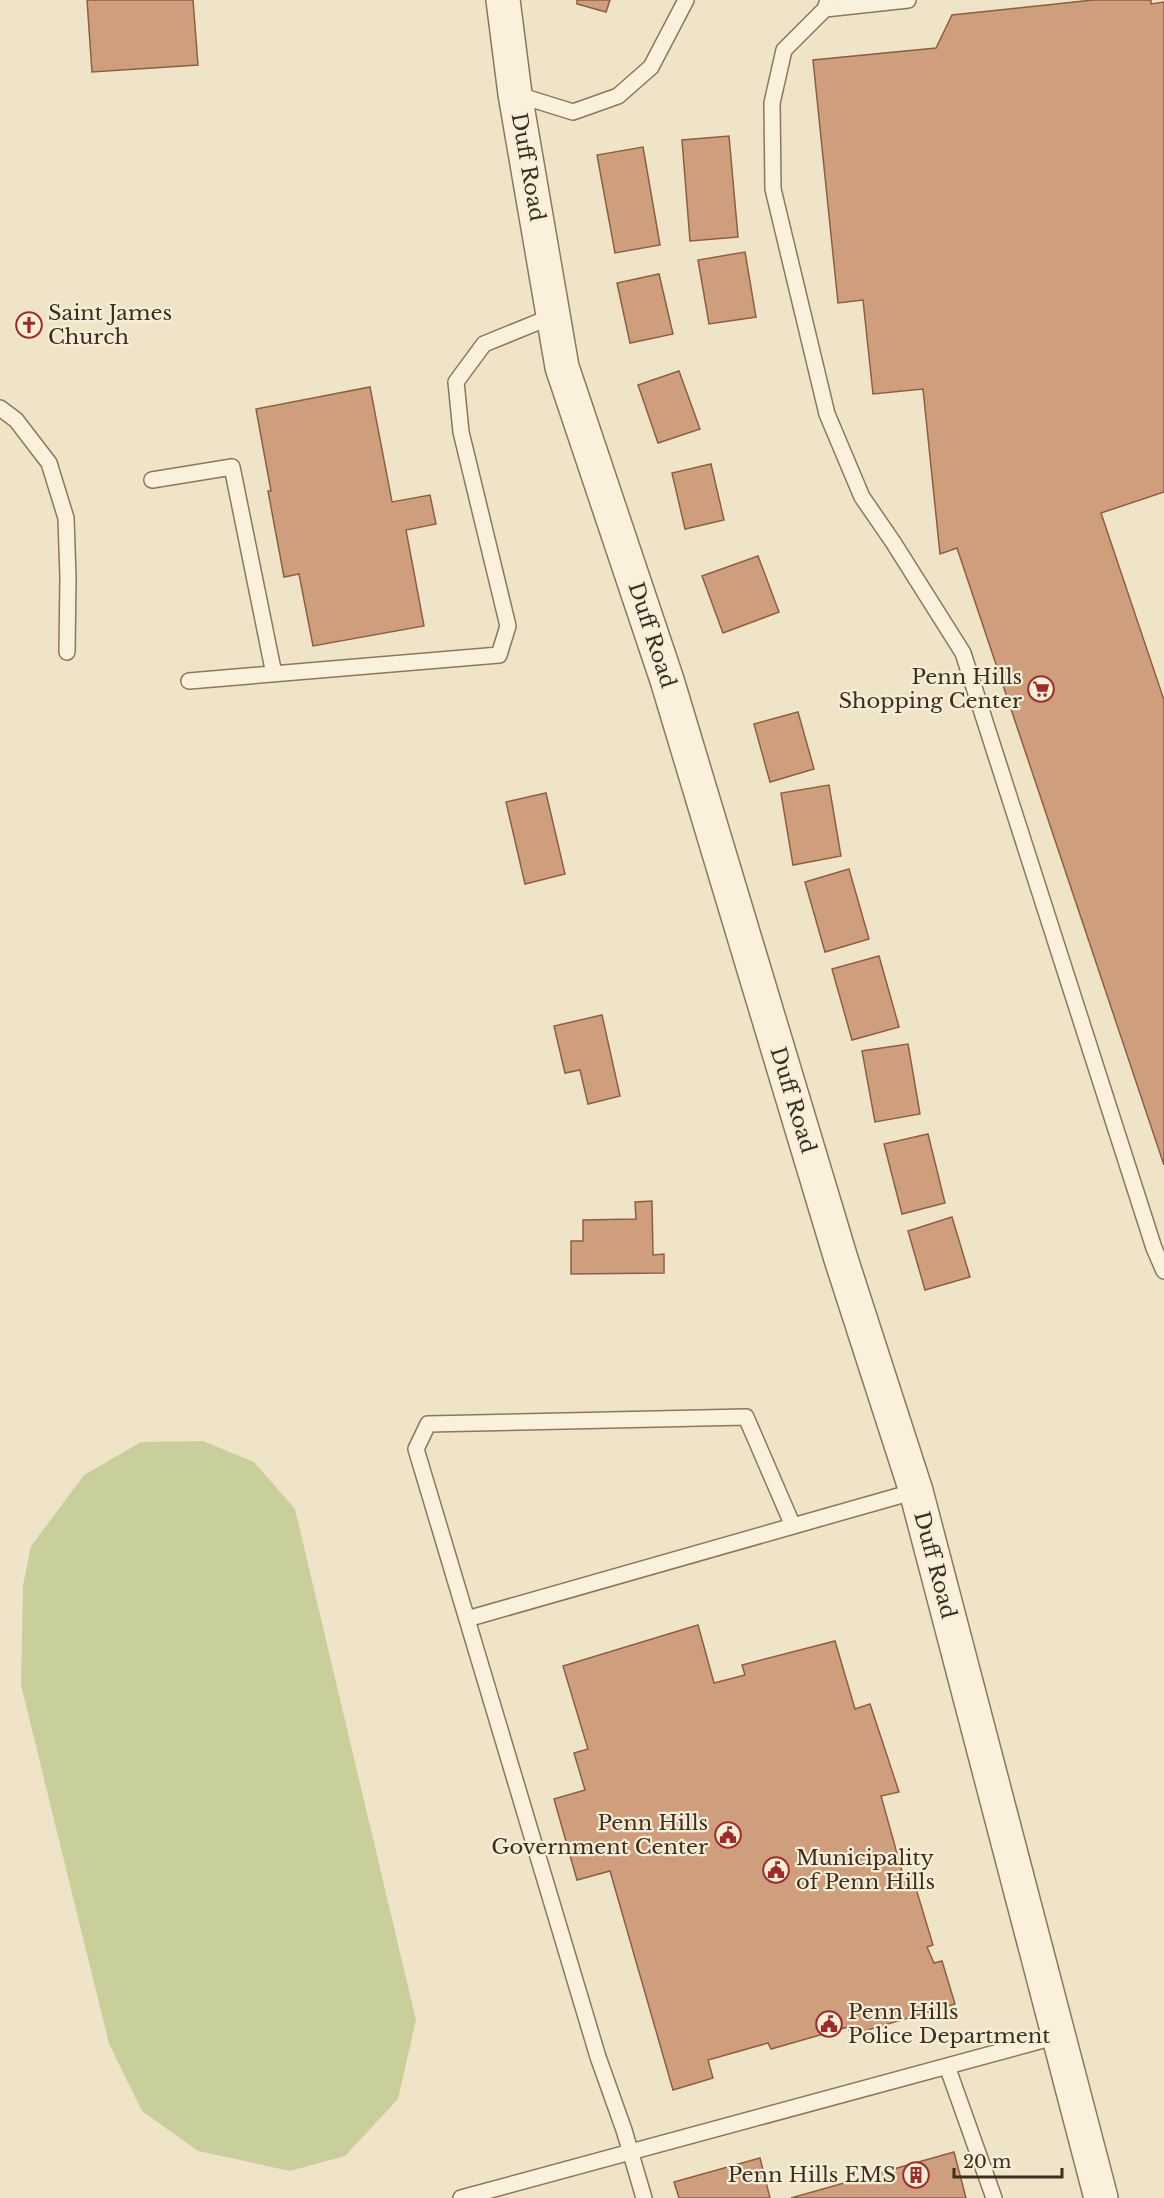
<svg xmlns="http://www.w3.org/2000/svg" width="1164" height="2198" font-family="'Libre Baskerville',serif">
  <rect width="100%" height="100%" fill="#f0e4c8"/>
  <!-- green -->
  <path fill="#c9cf9b" d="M 203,1441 L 254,1462 L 295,1509 L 416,2020 L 398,2099 L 345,2156 L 290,2171 L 198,2151 L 142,2111 L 109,2044 L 21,1685 L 23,1585 L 31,1546 L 84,1475 L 141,1442 Z"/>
  <!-- building -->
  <path fill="#cf9f7d" stroke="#8d5f41" stroke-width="1.5" d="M 87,0 L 193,0 L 198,65 L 92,72 Z
    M 577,0 L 610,0 L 606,12 L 577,4 Z
    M 1093,0 L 1151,0 L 1151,4 L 1164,2 L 1164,492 L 1101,513 L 1164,700 L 1164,1165 L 957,548 L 940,554 L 923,389 L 873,394 L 863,300 L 838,303 L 813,60 L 936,48 L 952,15 Z
    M 729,136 L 738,237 L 690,241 L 682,140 Z
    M 643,147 L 660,245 L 615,253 L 597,155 Z
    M 745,252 L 756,317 L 709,324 L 698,260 Z
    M 659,274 L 673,334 L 630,343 L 617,283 Z
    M 679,371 L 700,429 L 658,443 L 638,385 Z
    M 370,387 L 392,502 L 430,495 L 436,524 L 406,530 L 424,626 L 313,646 L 299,574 L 284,577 L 268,491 L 271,491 L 256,409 Z
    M 711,464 L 724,520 L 685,529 L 672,473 Z
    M 758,556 L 779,612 L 723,633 L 702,576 Z
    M 798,712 L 814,769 L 770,782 L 754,724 Z
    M 829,785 L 841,856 L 793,865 L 781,793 Z
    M 546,793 L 565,874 L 525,884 L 506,802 Z
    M 849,869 L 869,939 L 825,952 L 805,882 Z
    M 879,956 L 899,1027 L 852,1040 L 832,969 Z
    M 602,1015 L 620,1096 L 588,1104 L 580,1070 L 565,1073 L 554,1026 Z
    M 908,1044 L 920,1114 L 875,1122 L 862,1051 Z
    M 928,1134 L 945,1203 L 902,1214 L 884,1144 Z
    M 652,1201 L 653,1255 L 664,1254 L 664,1273 L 571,1274 L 571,1241 L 583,1241 L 583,1220 L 636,1219 L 635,1202 Z
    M 952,1217 L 970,1277 L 925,1290 L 908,1231 Z
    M 698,1625 L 714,1683 L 745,1675 L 742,1665 L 835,1641 L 855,1709 L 870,1704 L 899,1792 L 881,1796 L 903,1875 L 911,1872 L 933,1945 L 927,1947 L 934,1963 L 942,1961 L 955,2004 L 851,2035 L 848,2027 L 771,2049 L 768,2043 L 708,2060 L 713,2078 L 673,2090 L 610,1871 L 577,1880 L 554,1799 L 585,1790 L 574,1753 L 588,1749 L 563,1666 Z
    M 954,2152 L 966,2198 L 791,2198 Z
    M 760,2158 L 770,2198 L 679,2198 L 674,2182 Z"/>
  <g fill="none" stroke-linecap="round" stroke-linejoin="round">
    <!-- service casing -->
    <g stroke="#8d765c" stroke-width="18">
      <path id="service" d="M 828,0 L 825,9 L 784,50 L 772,103 L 773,189 L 827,414 L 862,497 L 893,542 L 963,653 L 1154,1248 L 1164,1271
        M 825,9 L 908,0
        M 515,94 L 573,112 L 618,96 L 651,67 L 686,0
        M 0,408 L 16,420 L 49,463 L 66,518 L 68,577 L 67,652
        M 152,480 L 232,467 L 274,674
        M 189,681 L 499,655 L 508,626 L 461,432 L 456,382 L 484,344 L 553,316
        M 467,1619 L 793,1526
        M 947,2066 L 994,2198
        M 461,2198 L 1058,2036
        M 644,2198 L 624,2130 L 598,2057 L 416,1449 L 428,1424 L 746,1417 L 793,1526 L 916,1491"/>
    </g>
    <!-- tertiary casing -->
    <g stroke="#8d765c" stroke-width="36">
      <path id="tertiary" d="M 503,0 L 515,94 L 562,367 L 667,680 L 841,1259 L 916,1491 L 1101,2198"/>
    </g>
    <!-- service -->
    <use href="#service" stroke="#faf1dc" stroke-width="15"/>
    <!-- tertiary -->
    <use href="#tertiary" stroke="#faf1dc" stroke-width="33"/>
  </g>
  <!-- icons -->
  <defs>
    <g id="church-ring" transform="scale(1.35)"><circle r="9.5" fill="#f7eed8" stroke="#9e2a2b" stroke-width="1.5"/><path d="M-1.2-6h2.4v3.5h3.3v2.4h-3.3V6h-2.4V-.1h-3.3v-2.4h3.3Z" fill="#9e2a2b"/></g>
    <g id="supermarket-ring" transform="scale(1.35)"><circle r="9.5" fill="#f7eed8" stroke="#9e2a2b" stroke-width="1.5"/><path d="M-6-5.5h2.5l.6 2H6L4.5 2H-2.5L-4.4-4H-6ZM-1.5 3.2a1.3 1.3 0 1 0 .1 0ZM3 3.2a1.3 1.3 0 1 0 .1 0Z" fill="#9e2a2b"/></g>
    <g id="civic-ring" transform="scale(1.35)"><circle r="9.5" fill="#f7eed8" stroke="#9e2a2b" stroke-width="1.5"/><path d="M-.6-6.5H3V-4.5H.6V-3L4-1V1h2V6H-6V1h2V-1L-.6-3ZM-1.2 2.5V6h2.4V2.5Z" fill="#9e2a2b"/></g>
    <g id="building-ring" transform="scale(1.35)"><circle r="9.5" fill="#f7eed8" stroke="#9e2a2b" stroke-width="1.5"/><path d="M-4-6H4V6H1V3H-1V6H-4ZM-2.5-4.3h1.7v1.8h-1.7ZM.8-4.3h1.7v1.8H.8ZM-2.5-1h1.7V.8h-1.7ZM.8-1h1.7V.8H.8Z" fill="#9e2a2b"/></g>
  </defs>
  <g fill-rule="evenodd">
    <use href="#church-ring" x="29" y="325"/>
    <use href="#supermarket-ring" x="1041" y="689"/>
    <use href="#civic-ring" x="728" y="1835"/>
    <use href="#civic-ring" x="776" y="1870"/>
    <use href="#civic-ring" x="829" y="2024"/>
    <use href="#building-ring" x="916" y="2175"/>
  </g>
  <g text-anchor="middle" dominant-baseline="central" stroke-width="4.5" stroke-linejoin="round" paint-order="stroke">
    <!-- street labels -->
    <g font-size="21" fill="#3d2e20" stroke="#f7eed8">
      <text transform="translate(528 167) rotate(80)">Duff Road</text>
      <text transform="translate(652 635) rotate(72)">Duff Road</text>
      <text transform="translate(793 1100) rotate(73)">Duff Road</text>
      <text transform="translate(935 1565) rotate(75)">Duff Road</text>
    </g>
    <!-- poi labels -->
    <g font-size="21" fill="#3d2e20" stroke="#f7eed8" text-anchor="start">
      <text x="48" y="313">Saint James<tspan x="48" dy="24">Church</tspan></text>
      <text x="1022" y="677" text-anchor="end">Penn Hills<tspan x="1022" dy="24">Shopping Center</tspan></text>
      <text x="708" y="1823" text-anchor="end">Penn Hills<tspan x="708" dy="24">Government Center</tspan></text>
      <text x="796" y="1858">Municipality<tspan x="796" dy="24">of Penn Hills</tspan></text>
      <text x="848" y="2012">Penn Hills<tspan x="848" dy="24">Police Department</tspan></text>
      <text x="896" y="2175" text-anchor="end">Penn Hills EMS</text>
    </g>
  </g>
  <!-- scale -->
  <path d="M954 2168v9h108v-9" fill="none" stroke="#3d2e20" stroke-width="3"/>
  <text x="963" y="2168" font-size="18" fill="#3d2e20" stroke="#f7eed8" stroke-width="4.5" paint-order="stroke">20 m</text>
</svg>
